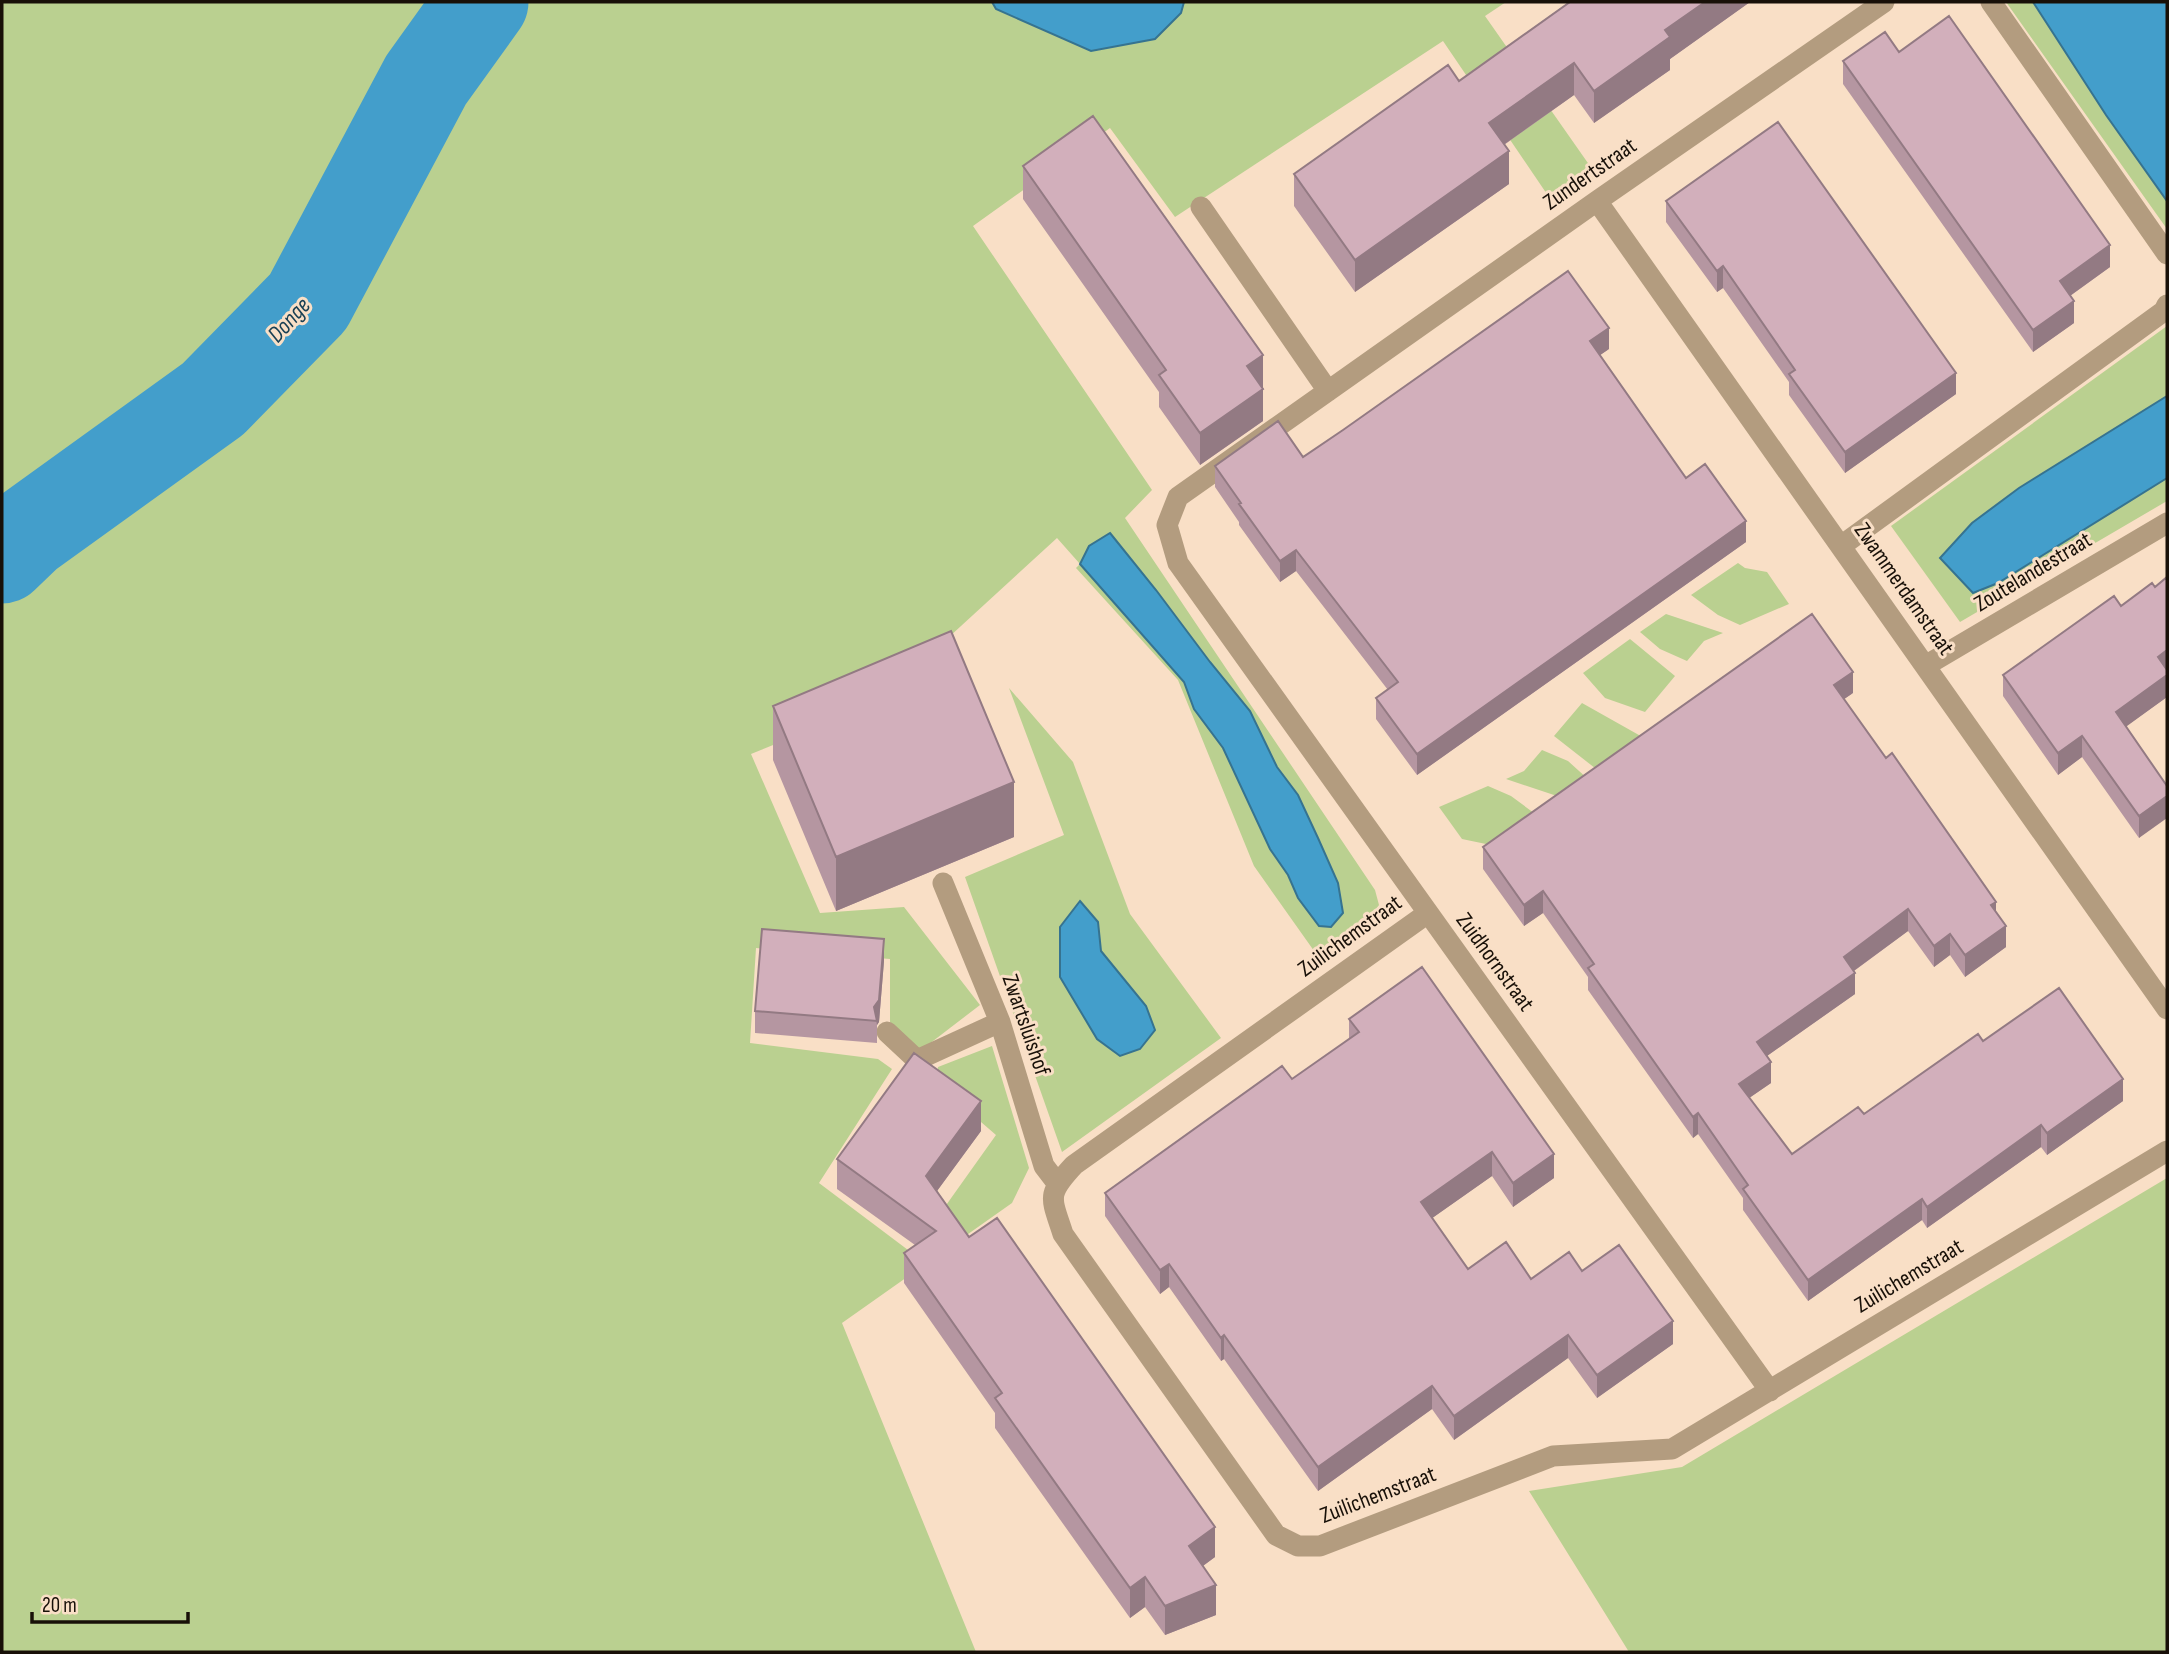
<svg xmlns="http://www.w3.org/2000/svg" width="2169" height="1654" font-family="'Sofia Sans Condensed',sans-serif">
  <rect width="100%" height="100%" fill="#f9dfc6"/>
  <!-- green -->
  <path fill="#bad090" d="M 2,2 L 1506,2 L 1485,16 L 1597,176 L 1555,206 L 1443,41 L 1175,217 L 1110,128 L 973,226 L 1152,490 L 1125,518 L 1375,890 L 1379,905 L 1360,934 L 1324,965 L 1254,866 L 1178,680 L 1076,568 L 1080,564 L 1057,538 L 949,637 L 963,668 L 751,754 L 820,913 L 904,907 L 980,1005 L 920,1051 L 890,1022 L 890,959 L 756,948 L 750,1043 L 878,1059 L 892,1069 L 819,1183 L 912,1253 L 996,1135 L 936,1083 L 938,1067 L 992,1046 L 1029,1168 L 1012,1203 L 842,1323 L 976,1652 L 2,1652 Z
    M 2006,2 L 2033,2 L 2106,115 L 2167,201 L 2167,229 Z
    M 2167,326 L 2167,396 L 2019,488 L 1998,583 L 2167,478 L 2167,501 L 1960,622 L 1891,526 Z
    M 1738,563 L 1745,568 L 1767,572 L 1789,604 L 1740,625 L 1718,615 L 1691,595 Z
    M 1666,614 L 1723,633 L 1704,641 L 1687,661 L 1660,649 L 1640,632 Z
    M 1630,639 L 1675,676 L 1645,712 L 1605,698 L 1583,673 Z
    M 1009,688 L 1073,762 L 1130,914 L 1221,1038 L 1062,1152 L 965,877 L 1064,835 Z
    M 1582,703 L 1646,739 L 1600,772 L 1554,736 Z
    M 1542,750 L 1568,761 L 1589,780 L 1563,798 L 1506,779 L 1524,771 Z
    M 1488,786 L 1511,796 L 1538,816 L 1491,849 L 1486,844 L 1462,839 L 1439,807 Z
    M 2167,1178 L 2167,1652 L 1629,1652 L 1529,1491 L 1682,1467 Z"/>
  <!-- water -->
  <path fill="#439ecb" stroke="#367390" stroke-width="2" d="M 992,2 L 1184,2 L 1181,13 L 1155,39 L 1091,51 L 996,9 Z
    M 2033,2 L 2167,2 L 2167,201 L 2106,115 Z
    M 2167,396 L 2167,478 L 1998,583 L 1973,593 L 1940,558 L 1972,523 L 2019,488 Z
    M 1110,533 L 1156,590 L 1210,662 L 1250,711 L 1277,767 L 1298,795 L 1318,838 L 1338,883 L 1343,913 L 1331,927 L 1319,926 L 1298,898 L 1288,875 L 1270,849 L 1223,748 L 1194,709 L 1184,682 L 1080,564 L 1089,546 Z
    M 1080,901 L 1098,922 L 1101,951 L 1146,1006 L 1155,1030 L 1140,1049 L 1120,1056 L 1097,1039 L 1060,977 L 1060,927 Z"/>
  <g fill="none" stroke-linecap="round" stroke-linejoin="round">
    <!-- river -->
    <path stroke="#439ecb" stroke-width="93" d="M 2,557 L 27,533 L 213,399 L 308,302 L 426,80 L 482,2"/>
    <!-- minor -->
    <path stroke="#b39c7f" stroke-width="21" d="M 1991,2 L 2167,254
      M 1597,201 L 2167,1009
      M 1201,207 L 1328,391
      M 1841,546 L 2164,311 L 2167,305
      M 1925,666 L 2167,523
      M 943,883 L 1000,1022 L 1044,1166 L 1057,1183
      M 1428,913 L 1074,1165 C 1046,1195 1051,1197 1063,1234 L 1276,1535 L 1298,1546 L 1320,1546 L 1553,1456 L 1672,1449 L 2167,1151
      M 887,1032 L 917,1060 L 1000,1022
      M 1770,1391 L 1178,563 L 1167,525 L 1178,497 L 1597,201 L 1884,2"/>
  </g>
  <!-- wall -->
  <path fill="#b596a1" d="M 1569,2 L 1750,2 L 1670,59 L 1670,70 L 1594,123 L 1574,95 L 1504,145 L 1509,184 L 1355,292 L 1294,206 L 1294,174 L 1459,81 Z
    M 1899,52 L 2110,267 L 2070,296 L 2074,323 L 2033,352 L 1843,84 L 1843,61 Z
    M 1023,166 L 1263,387 L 1263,421 L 1200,465 L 1159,407 L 1159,392 L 1023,199 Z
    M 1666,201 L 1956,394 L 1845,473 L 1789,395 L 1789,382 L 1723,288 L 1717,292 L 1666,222 Z
    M 1609,349 L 1600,355 L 1686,478 L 1746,542 L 1417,775 L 1376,719 L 1376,698 L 1388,690 L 1296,571 L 1280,582 L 1239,525 L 1239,522 L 1215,487 L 1215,466 L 1303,457 Z
    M 2167,577 L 2167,697 L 2126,726 L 2167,786 L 2139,838 L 2082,757 L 2058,775 L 2003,696 L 2003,675 L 2155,587 Z
    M 1853,693 L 1844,699 L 1996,912 L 2006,947 L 1965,977 L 1950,955 L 1934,967 L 1908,931 L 1854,971 L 1855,994 L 1767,1056 L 1771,1083 L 1749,1098 L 1792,1154 L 1864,1114 L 1983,1041 L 2123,1101 L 2047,1155 L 2041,1147 L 1927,1228 L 1922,1220 L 1808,1301 L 1743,1210 L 1743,1198 L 1698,1134 L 1693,1138 L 1588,990 L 1588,977 L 1543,913 L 1524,926 L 1483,869 L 1483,847 Z
    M 773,706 L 1014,837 L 836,911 L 773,760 Z
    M 884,961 L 879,1022 L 877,1025 L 877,1043 L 755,1033 L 755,1011 Z
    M 1349,1019 L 1554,1178 L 1513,1207 L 1492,1176 L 1432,1218 L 1468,1269 L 1531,1279 L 1582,1271 L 1673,1344 L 1597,1398 L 1568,1358 L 1454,1440 L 1432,1409 L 1318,1491 L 1224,1359 L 1221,1361 L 1169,1287 L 1160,1294 L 1105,1216 L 1105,1193 L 1292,1079 L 1349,1039 Z
    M 981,1131 L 937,1191 L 969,1237 L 1215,1557 L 1203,1566 L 1216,1615 L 1165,1635 L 1145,1607 L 1130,1618 L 995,1428 L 995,1413 L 904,1283 L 904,1253 L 915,1245 L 837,1189 L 837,1159 Z"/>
  <!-- shaded-wall -->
  <path fill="#937a83" d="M 1705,2 L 1750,2 L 1670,59 L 1670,70 L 1594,123 L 1594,91 L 1665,30 Z
    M 1574,63 L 1574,95 L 1489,155 L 1489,123 Z
    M 1509,151 L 1509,184 L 1355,292 L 1355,260 Z
    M 2110,245 L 2110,267 L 2060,303 L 2060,281 Z
    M 1723,266 L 1723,288 L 1717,292 L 1717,271 Z
    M 2074,301 L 2074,323 L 2033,352 L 2033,330 Z
    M 1609,328 L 1609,349 L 1590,362 L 1590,341 Z
    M 1263,355 L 1263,387 L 1247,398 L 1247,366 Z
    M 1956,373 L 1956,394 L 1845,473 L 1845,452 Z
    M 1263,389 L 1263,421 L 1200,465 L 1200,433 Z
    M 1746,521 L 1746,542 L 1417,775 L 1417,754 Z
    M 1296,550 L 1296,571 L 1280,582 L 1280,561 Z
    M 2167,650 L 2167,672 L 2158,657 Z
    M 1853,672 L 1853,693 L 1834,706 L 1834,685 Z
    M 2167,675 L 2167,697 L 2116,734 L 2116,712 Z
    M 2082,736 L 2082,757 L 2058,775 L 2058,753 Z
    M 1014,782 L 1014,837 L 836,911 L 836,857 Z
    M 2167,796 L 2167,818 L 2139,838 L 2139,816 Z
    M 1543,891 L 1543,913 L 1524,926 L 1524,905 Z
    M 1996,902 L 1996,923 L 1991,905 Z
    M 1908,909 L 1908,931 L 1844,978 L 1844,957 Z
    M 2006,926 L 2006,947 L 1965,977 L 1965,955 Z
    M 1950,934 L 1950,955 L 1934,967 L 1934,946 Z
    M 884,939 L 884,961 L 879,1022 L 877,1025 L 874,1007 Z
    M 1855,973 L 1855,994 L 1757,1063 L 1757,1042 Z
    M 1771,1062 L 1771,1083 L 1739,1105 L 1739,1084 Z
    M 2123,1079 L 2123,1101 L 2047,1155 L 2047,1133 Z
    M 981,1101 L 981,1131 L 926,1206 L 926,1176 Z
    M 1698,1113 L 1698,1134 L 1693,1138 L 1693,1117 Z
    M 2041,1125 L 2041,1147 L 1927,1228 L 1927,1207 Z
    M 1492,1152 L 1492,1176 L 1421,1226 L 1421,1202 Z
    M 1554,1154 L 1554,1178 L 1513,1207 L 1513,1183 Z
    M 1922,1199 L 1922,1220 L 1808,1301 L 1808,1280 Z
    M 1169,1264 L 1169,1287 L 1160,1294 L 1160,1270 Z
    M 1673,1321 L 1673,1344 L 1597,1398 L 1597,1375 Z
    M 1224,1335 L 1224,1359 L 1221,1361 L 1221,1338 Z
    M 1568,1335 L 1568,1358 L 1454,1440 L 1454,1416 Z
    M 1432,1386 L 1432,1409 L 1318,1491 L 1318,1467 Z
    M 1215,1527 L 1215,1557 L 1189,1576 L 1189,1546 Z
    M 1145,1577 L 1145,1607 L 1130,1618 L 1130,1588 Z
    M 1216,1585 L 1216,1615 L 1165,1635 L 1165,1606 Z"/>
  <!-- building -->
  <path fill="#d2afbb" stroke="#937a83" stroke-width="2" d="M 1570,2 L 1705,2 L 1665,30 L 1670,37 L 1594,91 L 1574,63 L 1489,123 L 1509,151 L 1355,260 L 1294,174 L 1448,65 L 1459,81 Z
    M 1949,16 L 2110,245 L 2060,281 L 2074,301 L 2033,330 L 1843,61 L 1885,32 L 1899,52 Z
    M 1093,116 L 1263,355 L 1247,366 L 1263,389 L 1200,433 L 1159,375 L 1166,370 L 1023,166 Z
    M 1778,122 L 1956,373 L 1845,452 L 1789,374 L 1795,370 L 1723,266 L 1717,271 L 1666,201 Z
    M 1568,271 L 1609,328 L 1590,341 L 1686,478 L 1705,464 L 1746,521 L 1417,754 L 1376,698 L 1398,682 L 1296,550 L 1280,561 L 1239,504 L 1241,503 L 1215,466 L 1278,421 L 1303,457 L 1343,430 Z
    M 2167,577 L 2167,650 L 2158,657 L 2167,670 L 2167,675 L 2116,712 L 2167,786 L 2167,796 L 2139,816 L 2082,736 L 2058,753 L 2003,675 L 2114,596 L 2121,606 L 2152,583 L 2155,587 Z
    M 1812,614 L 1853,672 L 1834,685 L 1886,758 L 1892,753 L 1996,902 L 1991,905 L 2006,926 L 1965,955 L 1950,934 L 1934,946 L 1908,909 L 1844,957 L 1855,973 L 1757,1042 L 1771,1062 L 1739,1084 L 1792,1154 L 1858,1107 L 1864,1114 L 1978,1034 L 1983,1041 L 2059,988 L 2123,1079 L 2047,1133 L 2041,1125 L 1927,1207 L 1922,1199 L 1808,1280 L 1743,1189 L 1748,1185 L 1698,1113 L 1693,1117 L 1588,968 L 1594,964 L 1543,891 L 1524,905 L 1483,847 Z
    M 951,631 L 1014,782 L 836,857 L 773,706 Z
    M 762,929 L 884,939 L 879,1000 L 874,1007 L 877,1021 L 755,1011 Z
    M 1422,967 L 1554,1154 L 1513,1183 L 1492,1152 L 1421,1202 L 1468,1269 L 1506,1242 L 1531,1279 L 1569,1252 L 1582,1271 L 1619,1245 L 1673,1321 L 1597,1375 L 1568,1335 L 1454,1416 L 1432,1386 L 1318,1467 L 1224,1335 L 1221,1338 L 1169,1264 L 1160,1270 L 1105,1193 L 1282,1066 L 1292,1079 L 1359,1032 L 1349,1019 Z
    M 914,1053 L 981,1101 L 926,1176 L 969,1237 L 997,1218 L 1215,1527 L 1189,1546 L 1216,1585 L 1165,1606 L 1145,1577 L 1130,1588 L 995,1398 L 1002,1393 L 904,1253 L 936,1231 L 837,1159 Z"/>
  <g text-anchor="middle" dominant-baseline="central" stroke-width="6" stroke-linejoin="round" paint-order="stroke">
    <!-- street labels -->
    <g font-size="23" fill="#181008" stroke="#f9dfc6">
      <text transform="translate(1590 174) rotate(-35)">Zundertstraat</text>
      <text transform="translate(2033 572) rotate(-31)">Zoutelandestraat</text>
      <text transform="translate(1904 589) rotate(55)">Zwammerdamstraat</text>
      <text transform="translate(1350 936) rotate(-36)">Zuilichemstraat</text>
      <text transform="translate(1495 962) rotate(54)">Zuidhornstraat</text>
      <text transform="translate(1026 1025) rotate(71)">Zwartsluishof</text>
      <text transform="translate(1909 1276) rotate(-31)">Zuilichemstraat</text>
      <text transform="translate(1378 1495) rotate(-21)">Zuilichemstraat</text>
    </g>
    <!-- water labels -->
    <g font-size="24" font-style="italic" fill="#194054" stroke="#f9dfc6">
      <text transform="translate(289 320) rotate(-48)">Donge</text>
    </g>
  </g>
  <!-- border -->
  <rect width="2169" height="1654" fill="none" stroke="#181008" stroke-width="7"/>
  <!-- scale -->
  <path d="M32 1612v10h156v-10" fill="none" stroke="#181008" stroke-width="3.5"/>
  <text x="42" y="1612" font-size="21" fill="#181008" stroke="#f9dfc6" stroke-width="5" paint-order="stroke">20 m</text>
</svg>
